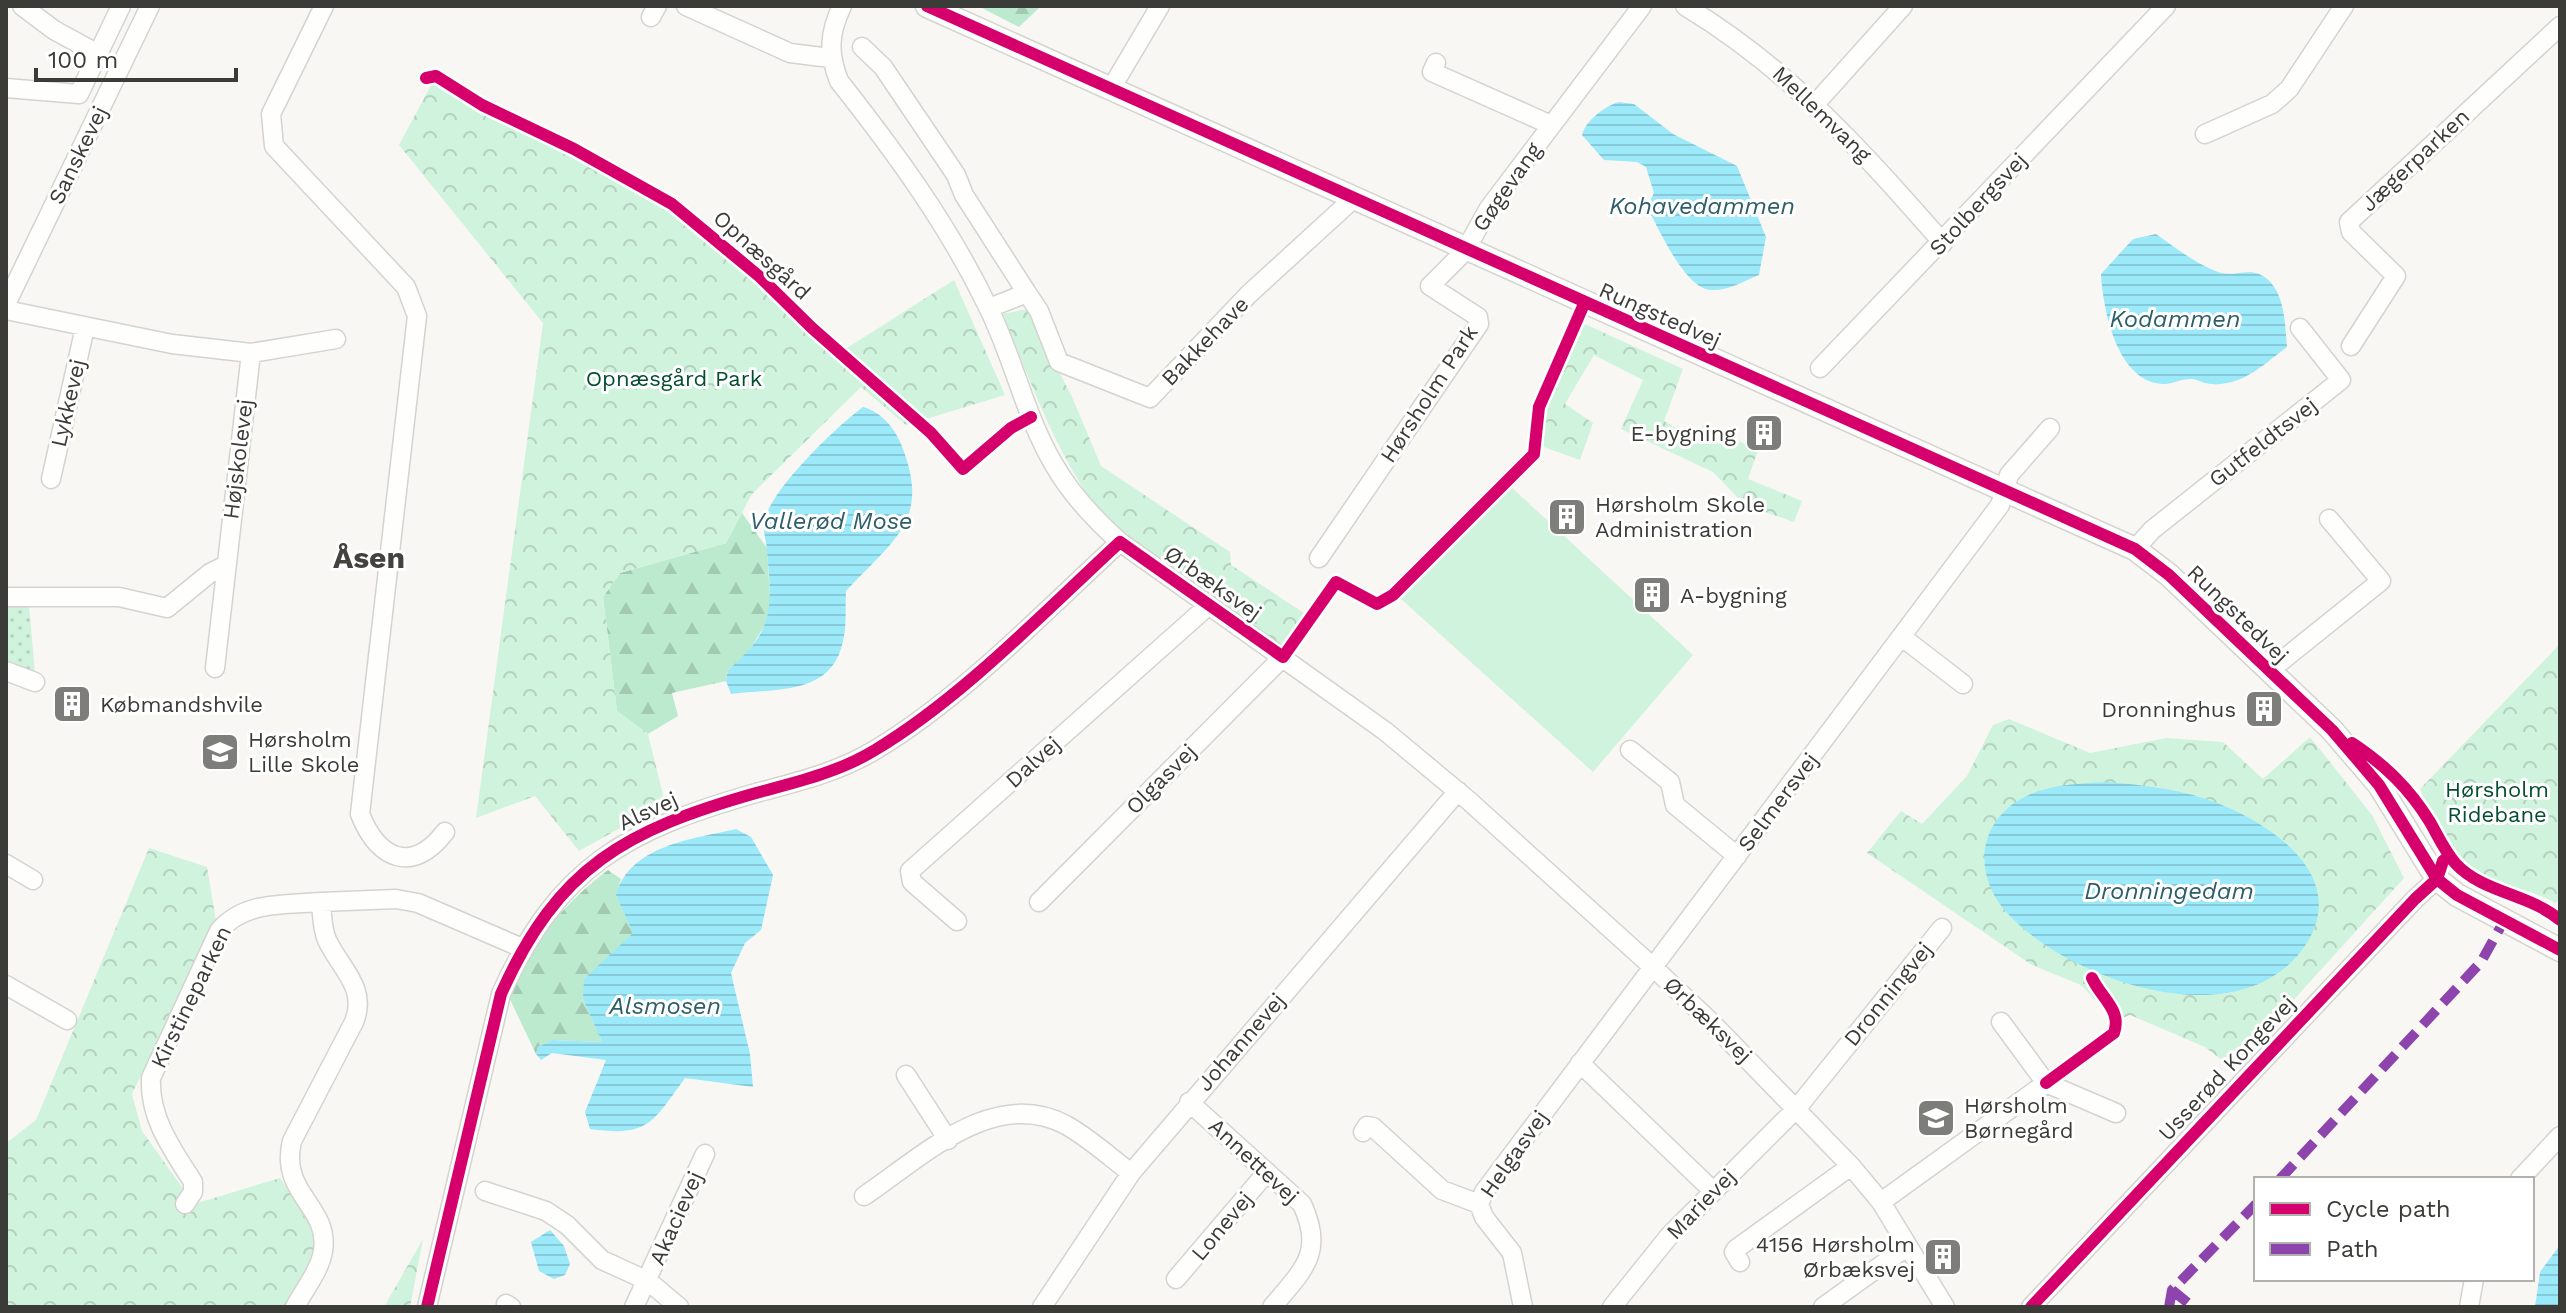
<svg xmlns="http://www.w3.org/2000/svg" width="2566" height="1313" font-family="'Work Sans',sans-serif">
  <defs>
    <pattern id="grass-dots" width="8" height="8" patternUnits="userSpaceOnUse" patternTransform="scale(2)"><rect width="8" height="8" fill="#d0f3dd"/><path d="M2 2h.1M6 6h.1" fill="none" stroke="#b4d1be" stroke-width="1.8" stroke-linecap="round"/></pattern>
    <pattern id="forest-firs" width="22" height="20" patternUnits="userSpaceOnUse" patternTransform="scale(2)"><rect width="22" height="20" fill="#bceacf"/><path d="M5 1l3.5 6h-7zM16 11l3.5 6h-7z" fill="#a2cab2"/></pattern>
    <pattern id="park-crowns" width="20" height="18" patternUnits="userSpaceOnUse" patternTransform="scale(2)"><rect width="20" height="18" fill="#d0f3dd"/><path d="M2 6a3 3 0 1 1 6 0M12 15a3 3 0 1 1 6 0" fill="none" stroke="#b4d1be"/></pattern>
    <pattern id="water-rules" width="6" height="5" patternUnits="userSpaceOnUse" patternTransform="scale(2)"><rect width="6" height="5" fill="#9ce9f9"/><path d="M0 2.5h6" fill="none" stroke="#87c9d6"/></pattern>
  </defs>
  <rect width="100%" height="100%" fill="#f8f7f3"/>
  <!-- grass -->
  <path fill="url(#grass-dots)" d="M 6,602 L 29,604 L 35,673 L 6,663 Z"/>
  <!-- forest -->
  <path fill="url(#forest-firs)" d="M 978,6 L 1041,6 L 1019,27 Z
    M 742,513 L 767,548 L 771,615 L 747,654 L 728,670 L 726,681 L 672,693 L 678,716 L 648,734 L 617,711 L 603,597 L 620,573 L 726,543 Z
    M 608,870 L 621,879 L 616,895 L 634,933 L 583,999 L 602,1042 L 552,1040 L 538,1047 L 536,1054 L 508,995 C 532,943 562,905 608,870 Z"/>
  <!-- park -->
  <path fill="url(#park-crowns)" d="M 436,76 L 700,216 L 847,348 L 954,280 L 1005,395 L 906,425 L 861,387 L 752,494 L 726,543 L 620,573 L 603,597 L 617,711 L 648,734 L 665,803 L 579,851 L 535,796 L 476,818 L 543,323 L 399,145 Z
    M 1027,309 L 1073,399 L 1101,466 L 1230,552 L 1231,565 L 1307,615 L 1285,648 C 1231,612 1124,547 1088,496 C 1051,440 1028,376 1003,314 Z
    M 1585,324 L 1683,369 L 1664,421 L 1697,441 L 1703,425 L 1758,450 L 1748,479 L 1802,501 L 1794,522 L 1738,503 L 1739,499 L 1713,472 L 1621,429 L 1643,380 L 1594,355 L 1565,404 L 1593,423 L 1580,460 L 1541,446 L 1546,410 Z
    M 2560,644 L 2560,899 L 2555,903 C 2532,889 2504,887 2480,874 C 2448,857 2435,820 2420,789 Z
    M 2009,719 L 2090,753 L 2166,738 L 2223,742 L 2263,779 L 2310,737 L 2372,815 L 2404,878 L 2232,1068 L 2205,1047 L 2130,1015 L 2115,1021 L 2081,985 L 2032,965 L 1867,853 L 1901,811 L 1922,824 L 1967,776 L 1993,725 Z
    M 149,848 L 207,867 L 216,921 L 132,1094 L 142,1131 L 194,1204 L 280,1178 C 326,1243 322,1238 286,1307 L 6,1307 L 6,1143 L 36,1120 Z
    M 423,1239 L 410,1307 L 384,1307 Z"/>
  <!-- garden -->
  <path fill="#d0f3dd" d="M 1509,485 L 1693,655 L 1593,772 L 1401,599 Z"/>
  <!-- water -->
  <path fill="url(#water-rules)" d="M 1619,102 L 1634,104 L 1673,134 L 1737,166 L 1766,237 L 1759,275 C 1744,281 1728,291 1711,290 C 1685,289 1659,229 1647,207 L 1654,193 L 1646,167 L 1637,162 L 1604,160 L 1582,135 C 1586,120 1605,106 1619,102 Z
    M 2156,234 C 2176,248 2197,265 2221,273 C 2233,276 2248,269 2259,274 C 2285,285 2285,323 2287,347 C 2263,365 2243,386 2211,384 C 2205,384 2199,380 2193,379 C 2183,378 2173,384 2163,384 C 2117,382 2103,310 2101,274 L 2133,239 Z
    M 863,407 C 881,412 894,427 901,444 C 932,520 894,539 846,591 C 845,607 847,625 843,641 C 832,696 776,688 731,694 L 726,681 L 728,670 C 775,630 772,609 767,551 C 767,542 762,529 764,521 C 772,488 836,427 863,407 Z
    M 2108,782 C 2140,785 2171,788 2203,798 C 2265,818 2357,876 2302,950 C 2236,1038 2072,981 2010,916 C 1966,871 1980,808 2042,790 C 2063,784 2086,783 2108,782 Z
    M 736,829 L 751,837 L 773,875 L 761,930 L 745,943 L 731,973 L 750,1054 L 753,1087 L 685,1078 C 652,1123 649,1137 590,1129 L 585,1112 L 606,1060 L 552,1053 L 541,1060 L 536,1054 L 538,1047 L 552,1040 L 602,1042 L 583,999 L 584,979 L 633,933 L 616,895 C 630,845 693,839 736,829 Z
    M 550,1230 L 564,1246 L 570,1264 L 565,1275 L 554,1279 L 539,1271 L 531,1242 Z
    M 2560,1245 L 2560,1307 L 2535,1307 L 2540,1272 Z"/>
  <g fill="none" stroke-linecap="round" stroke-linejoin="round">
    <!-- minor casing -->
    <g stroke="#d4d3d0" stroke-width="21">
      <path id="minor" d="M 22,6 L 54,30 L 98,54
        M 324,6 L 271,114 L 274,146 L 406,287 L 417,316 L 360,814 C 378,859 412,875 445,832
        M 686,6 L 790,53 L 830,58
        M 842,6 C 829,33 828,53 839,81 C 895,152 947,223 987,305 C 1013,356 1024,413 1053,463 C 1070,493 1094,519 1120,542 L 1385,731 L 1468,800 L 1655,969 L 1712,1023 L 1851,1166 L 1881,1202 L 1945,1307
        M 1685,6 C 1791,70 1862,151 1943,243
        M 651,17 L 657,6
        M 862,47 L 883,67 L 956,175 L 964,195 L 1027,293 L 989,308
        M 1436,63 L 1432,72 L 1551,125
        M 1112,87 L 1160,6
        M 6,88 L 79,94 L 121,6
        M 1816,103 L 1903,6
        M 2205,134 L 2272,104 L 2289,89 L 2344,6
        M 1027,293 L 1039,311 L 1059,362 L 1150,398 L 1249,294 L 1353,199
        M 6,304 L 150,6
        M 6,310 L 172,344 L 251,353 L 336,339
        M 2351,346 L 2396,276 L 2351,232 L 2349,222 L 2560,26
        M 1820,368 L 2166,6
        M 51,479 L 85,327
        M 2135,549 L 2152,530 L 2341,380 L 2300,328
        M 1319,558 L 1479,324 L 1478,317 L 1430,286 L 1465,251 L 1489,208 L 1642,6
        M 6,597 L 119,597 L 167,608 L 210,573 L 226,565
        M 1902,637 L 1963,684
        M 215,668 L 251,353
        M 6,671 L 35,682
        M 2269,671 L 2381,581 L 2329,519
        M 1630,750 L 1670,782 L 1675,805 L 1737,856
        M 6,864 L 33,880
        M 321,902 L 396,899 L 418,903 L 522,948
        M 1039,902 L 1283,657
        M 957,921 L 912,882 L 910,871 L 1209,605
        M 6,985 L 67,1020
        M 1580,1063 L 1712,1190
        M 906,1075 L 948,1140
        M 2046,1083 L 2116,1113
        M 1189,1102 L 1302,1204 C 1325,1253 1303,1270 1272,1307
        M 1363,1132 L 1367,1126 L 1373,1127 L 1442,1190 L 1479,1204
        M 2520,1179 L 2560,1136
        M 485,1191 L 546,1211 L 567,1225 L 602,1260 L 648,1281 L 679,1307
        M 864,1196 C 921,1158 993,1086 1066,1125 C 1089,1138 1110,1157 1131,1173
        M 1881,1202 L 2046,1083 L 2001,1022
        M 185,1204 L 193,1192 L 193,1182 C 172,1149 149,1118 151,1078 L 219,931 C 244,901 284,905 321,902 C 322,914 322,929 327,940 C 340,968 368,988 354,1022 L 292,1141 C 279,1194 330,1206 323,1251 C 320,1270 304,1290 295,1307
        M 1479,1204 L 1484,1192 L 2000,505 L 2009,475 L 2050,428
        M 1479,1204 L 1484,1217 L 1512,1253 L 1523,1307
        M 1740,1262 L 1734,1252 L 1736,1249 L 1851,1166
        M 1176,1279 L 1267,1172
        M 506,1304 L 511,1307
        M 427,1307 L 501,994 C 558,866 626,830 756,793 C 797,782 839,772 875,750 C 962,698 1045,611 1120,542
        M 634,1307 L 705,1154
        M 1042,1307 L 1131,1173 L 1458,791
        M 1612,1307 L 1670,1235 L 1797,1108 L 1942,928
        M 1823,1307 L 1908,1246
        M 2031,1307 L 2415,899 L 2437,879
        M 2469,1307 L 2474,1279"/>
    </g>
    <!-- major casing -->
    <g stroke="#d4d3d0" stroke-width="25">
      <path id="major" d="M 927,6 L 2135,549 L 2169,575 L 2332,730 L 2379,785 L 2437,879 L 2457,895 L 2560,950"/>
    </g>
    <!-- minor -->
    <use href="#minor" stroke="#fefefd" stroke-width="18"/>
    <!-- major -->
    <use href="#major" stroke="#fefefd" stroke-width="22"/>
    <!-- quiet -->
    <path stroke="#8e44ad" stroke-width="10" stroke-dasharray="20 10" stroke-linecap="butt" d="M 2280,1179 L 2481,962 L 2505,919
      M 2172,1290 L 2193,1307
      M 2169,1307 L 2172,1290 L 2256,1204"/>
    <!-- cycleway casing -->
    <g stroke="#fff" stroke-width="17">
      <path id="cycleway" d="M 927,6 L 2135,549 L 2169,575 L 2332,730 L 2379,785 L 2437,879 L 2457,895 L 2560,950
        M 426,78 L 436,76 L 482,105 L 574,149 L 672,204 L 760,277 L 812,328 L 931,433 L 963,469 L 1011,428 L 1031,417
        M 2352,743 C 2385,765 2409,788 2430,822 C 2438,836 2445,852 2456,864 C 2483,893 2530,894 2560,920
        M 2046,1083 L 2114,1033 C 2122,1010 2101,998 2092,978
        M 427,1307 L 501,994 C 558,866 626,830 756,793 C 797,782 839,772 875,750 C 962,698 1045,611 1120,542 L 1283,657 L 1336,582 L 1377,604 L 1393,595 L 1534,454 L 1539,407 L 1584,304
        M 2031,1307 L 2415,899 L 2437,879 L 2443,861 L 2450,856"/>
    </g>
    <!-- cycleway -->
    <use href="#cycleway" stroke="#d6006c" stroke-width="12"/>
  </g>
  <!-- icons -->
  <defs>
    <g id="building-square" transform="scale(2)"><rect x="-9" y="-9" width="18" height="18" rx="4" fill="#7d7d79" stroke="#fff"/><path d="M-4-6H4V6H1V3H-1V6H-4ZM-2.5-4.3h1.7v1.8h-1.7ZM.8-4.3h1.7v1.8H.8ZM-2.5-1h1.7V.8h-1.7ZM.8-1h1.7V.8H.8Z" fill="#fff"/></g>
    <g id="school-square" transform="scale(2)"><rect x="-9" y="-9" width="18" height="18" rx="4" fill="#7d7d79" stroke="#fff"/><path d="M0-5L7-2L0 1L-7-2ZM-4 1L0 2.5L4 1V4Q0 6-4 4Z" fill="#fff"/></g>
  </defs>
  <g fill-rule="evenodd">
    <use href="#building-square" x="1764" y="433"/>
    <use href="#building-square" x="1567" y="517"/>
    <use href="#building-square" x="1652" y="595"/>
    <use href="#building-square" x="72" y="704"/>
    <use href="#building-square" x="2264" y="709"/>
    <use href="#school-square" x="220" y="752"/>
    <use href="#school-square" x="1936" y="1118"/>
    <use href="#building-square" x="1943" y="1257"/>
  </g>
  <g text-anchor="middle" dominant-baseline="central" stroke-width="6" stroke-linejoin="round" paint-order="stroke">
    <!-- street labels -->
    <g font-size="22" fill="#3b3b38" stroke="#fff">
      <text transform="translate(1822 114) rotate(44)">Mellemvang</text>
      <text transform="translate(78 155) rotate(-64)">Sanskevej</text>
      <text transform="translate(2415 160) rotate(-43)">Jægerparken</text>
      <text transform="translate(1507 187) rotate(-55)">Gøgevang</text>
      <text transform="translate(1978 204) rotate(-47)">Stolbergsvej</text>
      <text transform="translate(762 255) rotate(42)">Opnæsgård</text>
      <text transform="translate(1660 315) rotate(24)">Rungstedvej</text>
      <text transform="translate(1205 341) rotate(-46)">Bakkehave</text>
      <text transform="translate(1429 394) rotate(-57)">Hørsholm Park</text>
      <text transform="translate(68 403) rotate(-77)">Lykkevej</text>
      <text transform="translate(2263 442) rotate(-38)">Gutfeldtsvej</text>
      <text transform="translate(238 459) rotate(-83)">Højskolevej</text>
      <text transform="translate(1213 583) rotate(35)">Ørbæksvej</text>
      <text transform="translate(2238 614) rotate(44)">Rungstedvej</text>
      <text transform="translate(1033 762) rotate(-42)">Dalvej</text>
      <text transform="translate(1161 779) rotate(-45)">Olgasvej</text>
      <text transform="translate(1778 802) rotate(-53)">Selmersvej</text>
      <text transform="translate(648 811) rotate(-25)">Alsvej</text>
      <text transform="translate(1888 994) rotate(-51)">Dronningvej</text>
      <text transform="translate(191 997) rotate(-64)">Kirstineparken</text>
      <text transform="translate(1708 1020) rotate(44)">Ørbæksvej</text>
      <text transform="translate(1241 1042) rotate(-49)">Johannevej</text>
      <text transform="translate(2227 1068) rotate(-47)">Usserød Kongevej</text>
      <text transform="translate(1514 1154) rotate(-55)">Helgasvej</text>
      <text transform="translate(1254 1161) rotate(43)">Annettevej</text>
      <text transform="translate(1701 1204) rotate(-46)">Marievej</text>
      <text transform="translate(676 1218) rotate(-66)">Akacievej</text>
      <text transform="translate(1222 1226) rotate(-50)">Lonevej</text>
    </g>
    <!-- park labels -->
    <g font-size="22" fill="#054d30" stroke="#fff">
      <text x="674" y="378">Opnæsgård Park</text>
      <text x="2497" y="789">Hørsholm<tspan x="2497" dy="25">Ridebane</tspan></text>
    </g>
    <!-- poi labels -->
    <g font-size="22" fill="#3b3b38" stroke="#fff" text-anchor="start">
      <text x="1736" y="433" text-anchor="end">E-bygning</text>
      <text x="1595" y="504">Hørsholm Skole<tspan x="1595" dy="25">Administration</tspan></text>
      <text x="1680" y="595">A-bygning</text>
      <text x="100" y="704">Købmandshvile</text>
      <text x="2236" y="709" text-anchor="end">Dronninghus</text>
      <text x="248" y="739">Hørsholm<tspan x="248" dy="25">Lille Skole</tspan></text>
      <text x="1964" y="1105">Hørsholm<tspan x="1964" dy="25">Børnegård</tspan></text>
      <text x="1915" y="1244" text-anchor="end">4156 Hørsholm<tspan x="1915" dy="25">Ørbæksvej</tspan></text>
    </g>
    <!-- water labels -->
    <g font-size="24" font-style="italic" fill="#2e5e68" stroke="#fff">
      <text x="1702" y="206">Kohavedammen</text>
      <text x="2175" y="319">Kodammen</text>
      <text x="831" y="521">Vallerød Mose</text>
      <text x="2169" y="891">Dronningedam</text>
      <text x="665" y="1006">Alsmosen</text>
    </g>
    <!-- district labels -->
    <g font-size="30" font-weight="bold" fill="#43423d" stroke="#fff">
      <text x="369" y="557">Åsen</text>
    </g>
  </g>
  <!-- border -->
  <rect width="2566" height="1313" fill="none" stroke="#3b3b38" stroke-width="16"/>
  <!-- legend -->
  <rect x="2254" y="1177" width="280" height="104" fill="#ffffff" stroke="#b1b1af" stroke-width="2"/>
  <rect x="2270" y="1203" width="40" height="12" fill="#d6006c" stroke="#b1b1af" stroke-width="2"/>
  <text x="2326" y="1217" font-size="24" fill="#3b3b38">Cycle path</text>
  <rect x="2270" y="1243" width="40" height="12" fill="#8e44ad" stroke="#b1b1af" stroke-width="2"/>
  <text x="2326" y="1257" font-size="24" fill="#3b3b38">Path</text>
  <!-- scale -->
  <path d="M36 68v12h200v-12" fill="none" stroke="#3b3b38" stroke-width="4"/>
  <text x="48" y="68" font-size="24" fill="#3b3b38" stroke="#ffffff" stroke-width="6" paint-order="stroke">100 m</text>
</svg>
